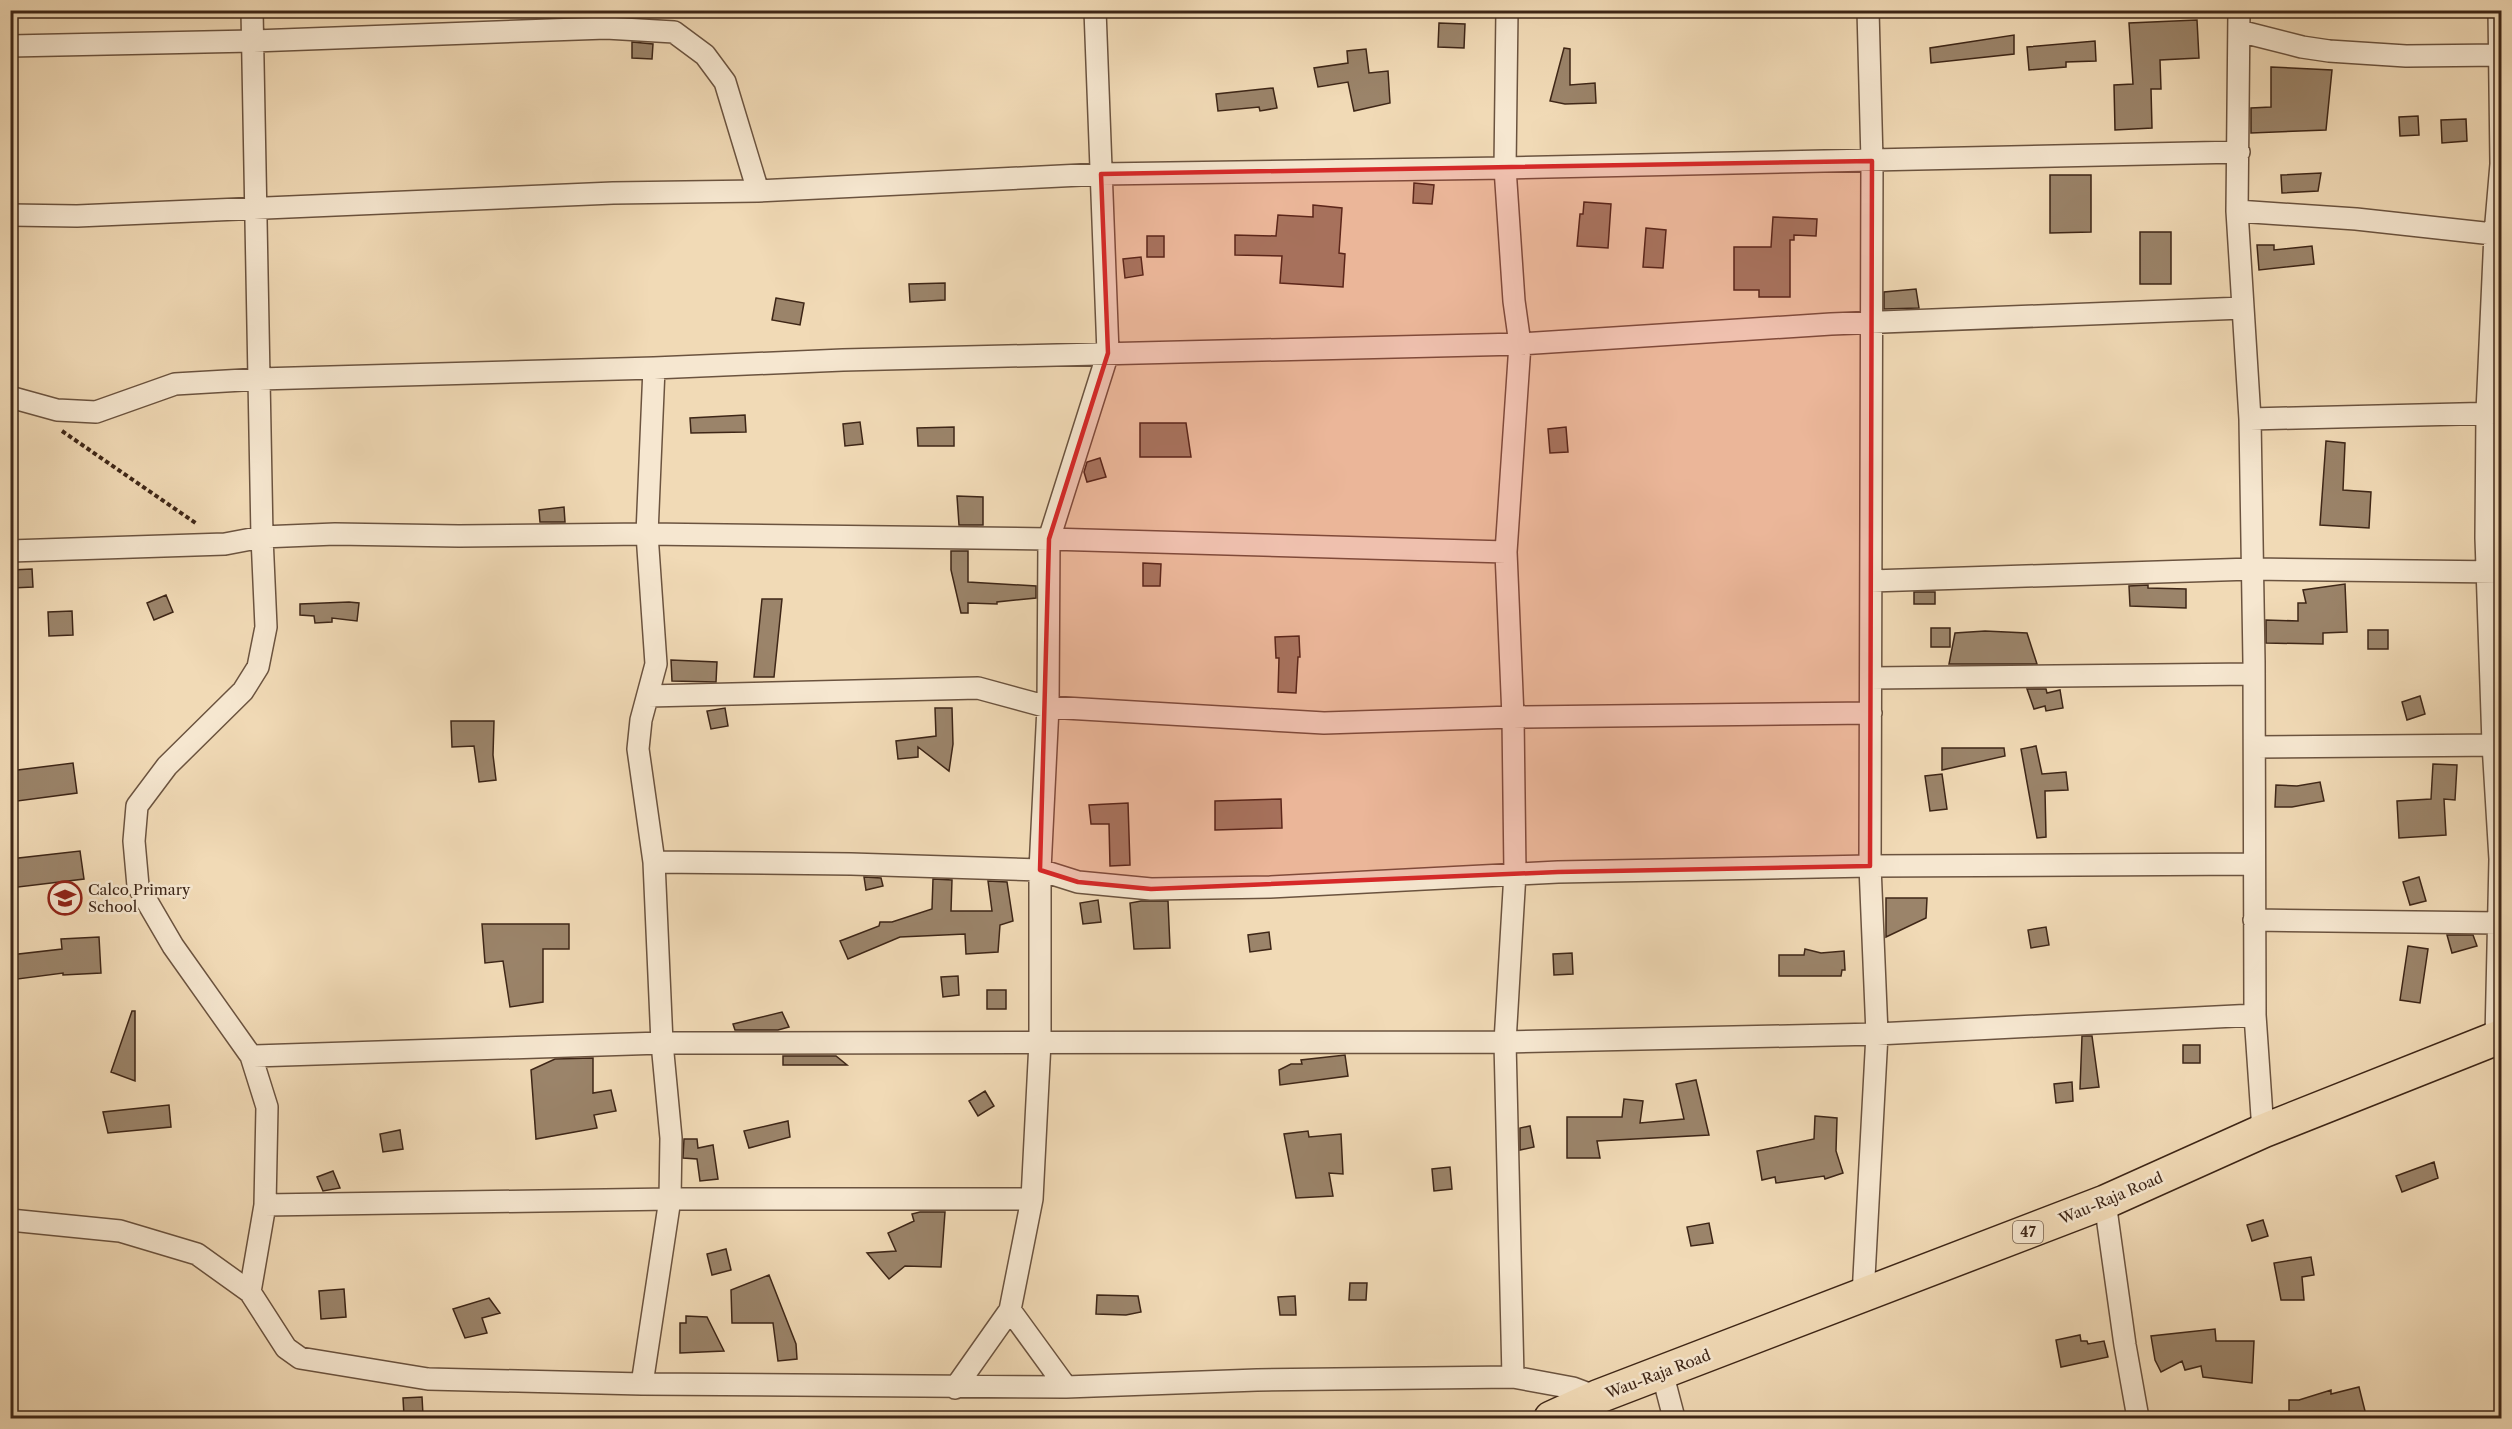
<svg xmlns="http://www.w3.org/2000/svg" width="2512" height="1429" font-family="'Libre Caslon Text',serif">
  <rect width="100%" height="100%" fill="#f1dab6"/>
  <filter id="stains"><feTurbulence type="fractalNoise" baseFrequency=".00333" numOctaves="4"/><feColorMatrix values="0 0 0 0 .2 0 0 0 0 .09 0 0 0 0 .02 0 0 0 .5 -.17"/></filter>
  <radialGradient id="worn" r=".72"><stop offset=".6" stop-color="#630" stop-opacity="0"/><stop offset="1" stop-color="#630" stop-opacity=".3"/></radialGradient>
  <!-- building -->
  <path fill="#9b846a" stroke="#3e2617" stroke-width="1.5" d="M 2197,20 L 2199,58 L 2160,60 L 2161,89 L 2151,89 L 2152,128 L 2115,130 L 2114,85 L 2133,84 L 2129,23 Z
    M 1439,23 L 1465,24 L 1464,48 L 1438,47 Z
    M 2014,35 L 2014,54 L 1931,63 L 1930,48 Z
    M 2095,41 L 2096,61 L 2066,62 L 2066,67 L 2029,70 L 2027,47 Z
    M 632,42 L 653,44 L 652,59 L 632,58 Z
    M 1564,48 L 1570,49 L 1570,85 L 1595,83 L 1596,103 L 1565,104 L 1550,101 Z
    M 1366,49 L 1369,73 L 1388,71 L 1390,103 L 1354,111 L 1348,82 L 1318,87 L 1314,68 L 1348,63 L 1347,51 Z
    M 2271,67 L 2332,70 L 2326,130 L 2251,133 L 2251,108 L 2271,107 Z
    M 1273,88 L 1277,108 L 1260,111 L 1259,107 L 1218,111 L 1216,94 Z
    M 2418,116 L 2419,135 L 2400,136 L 2399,117 Z
    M 2466,119 L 2467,141 L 2442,143 L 2441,120 Z
    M 2321,173 L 2318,191 L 2282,193 L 2281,175 Z
    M 2050,175 L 2091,175 L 2091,232 L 2050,233 Z
    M 1414,183 L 1434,185 L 1432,204 L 1413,203 Z
    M 1584,202 L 1611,204 L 1608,248 L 1577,246 L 1580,214 L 1583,214 Z
    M 1313,205 L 1342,208 L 1339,253 L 1345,254 L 1343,287 L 1280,283 L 1282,256 L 1235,255 L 1235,235 L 1276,236 L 1278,215 L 1313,217 Z
    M 1773,217 L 1817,219 L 1816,236 L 1794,235 L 1794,240 L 1790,240 L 1790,297 L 1759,297 L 1759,290 L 1734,290 L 1734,247 L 1771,247 Z
    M 1646,228 L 1666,230 L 1663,268 L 1643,267 Z
    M 2140,232 L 2171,232 L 2171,284 L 2140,284 Z
    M 1147,236 L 1164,236 L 1164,257 L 1147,257 Z
    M 2257,245 L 2274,245 L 2274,250 L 2312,246 L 2314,264 L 2259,270 Z
    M 1141,257 L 1143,275 L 1125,278 L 1123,259 Z
    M 945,283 L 945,300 L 910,302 L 909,284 Z
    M 1916,289 L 1919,308 L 1884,309 L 1884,292 Z
    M 776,298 L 804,303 L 800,325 L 772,320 Z
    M 745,415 L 746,432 L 691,433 L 690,418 Z
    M 860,422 L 863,444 L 845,446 L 843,424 Z
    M 1140,423 L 1186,423 L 1191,457 L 1140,457 Z
    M 954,427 L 954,446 L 918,446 L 917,428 Z
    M 1566,427 L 1568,452 L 1550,453 L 1548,429 Z
    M 2326,441 L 2345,443 L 2343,490 L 2371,492 L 2369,528 L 2320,525 Z
    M 1100,458 L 1106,477 L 1087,482 L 1084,472 L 1087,462 Z
    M 957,496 L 983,497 L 983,525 L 959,525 Z
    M 564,507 L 565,522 L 540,522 L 539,510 Z
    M 951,551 L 968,551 L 968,582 L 1036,586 L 1036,598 L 997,602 L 997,604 L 968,603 L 968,613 L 961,613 L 951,570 Z
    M 1143,563 L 1161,564 L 1160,586 L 1143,586 Z
    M 32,569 L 33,587 L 12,588 L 11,570 Z
    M 2345,584 L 2347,632 L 2323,633 L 2323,644 L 2266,643 L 2266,620 L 2298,621 L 2298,603 L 2306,603 L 2303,590 Z
    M 2148,585 L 2148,588 L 2186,589 L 2186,608 L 2130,606 L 2129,586 Z
    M 1914,592 L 1935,592 L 1935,604 L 1914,604 Z
    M 166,595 L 173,612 L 154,620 L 147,603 Z
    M 762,599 L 782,599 L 774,677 L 754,677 Z
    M 349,602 L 359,603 L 357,621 L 332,618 L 332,622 L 315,623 L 314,616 L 300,615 L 300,604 Z
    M 72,611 L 73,635 L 49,636 L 48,612 Z
    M 1931,628 L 1950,628 L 1950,647 L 1931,647 Z
    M 2368,630 L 2388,630 L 2388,649 L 2368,649 Z
    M 1985,631 L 2027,633 L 2037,664 L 1949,664 L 1955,633 Z
    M 1299,636 L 1300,657 L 1298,657 L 1296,693 L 1278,692 L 1279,658 L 1276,658 L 1275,637 Z
    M 671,660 L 717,662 L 716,682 L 672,681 Z
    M 2027,689 L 2046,689 L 2047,693 L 2060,690 L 2063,708 L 2046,711 L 2045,706 L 2034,709 Z
    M 2420,696 L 2425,714 L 2407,720 L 2402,702 Z
    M 725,708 L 728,726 L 711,729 L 707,711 Z
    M 935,708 L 952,708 L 953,744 L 949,771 L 918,747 L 918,757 L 898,759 L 896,741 L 936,736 Z
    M 451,721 L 494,721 L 493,755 L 496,780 L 479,782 L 474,746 L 452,747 Z
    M 2036,746 L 2042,774 L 2066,772 L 2068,790 L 2045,791 L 2046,837 L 2037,838 L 2021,749 Z
    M 1942,748 L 2004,748 L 2005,756 L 1942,770 Z
    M 73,763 L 77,793 L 10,802 L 10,771 Z
    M 2433,764 L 2457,765 L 2455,800 L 2444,799 L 2446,835 L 2399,838 L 2397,801 L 2431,799 Z
    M 1942,774 L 1947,809 L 1930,811 L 1925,776 Z
    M 2320,782 L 2324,801 L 2292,807 L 2275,807 L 2276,785 L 2297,786 Z
    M 1281,799 L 1282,828 L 1215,830 L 1215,801 Z
    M 1128,803 L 1130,865 L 1110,866 L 1109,824 L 1091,824 L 1089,805 Z
    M 80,851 L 84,879 L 10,888 L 10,859 Z
    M 864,877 L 881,878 L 883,886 L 866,890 Z
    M 2419,877 L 2426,901 L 2410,905 L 2403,882 Z
    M 933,879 L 952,880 L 951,911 L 992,911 L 988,881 L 1007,882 L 1013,921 L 1000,925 L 998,952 L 966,954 L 965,934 L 900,937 L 848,959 L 840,941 L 879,926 L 880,922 L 892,922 L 932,909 Z
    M 1886,898 L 1927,898 L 1926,918 L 1886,937 Z
    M 1098,900 L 1101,922 L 1083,924 L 1080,903 Z
    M 1141,901 L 1168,901 L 1170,948 L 1134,949 L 1130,903 Z
    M 482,924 L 569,924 L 569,949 L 543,949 L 543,1002 L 510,1007 L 503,961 L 485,963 Z
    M 2046,927 L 2049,945 L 2031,948 L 2028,930 Z
    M 1269,932 L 1271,949 L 1250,952 L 1248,935 Z
    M 2447,935 L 2473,935 L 2477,946 L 2452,953 Z
    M 99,937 L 101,973 L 63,975 L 63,973 L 10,980 L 10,955 L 62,949 L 61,939 Z
    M 2408,946 L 2428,949 L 2420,1003 L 2400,1000 Z
    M 1805,949 L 1821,953 L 1844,951 L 1845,970 L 1842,970 L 1841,976 L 1779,976 L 1779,955 L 1804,955 Z
    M 1572,953 L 1573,974 L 1554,975 L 1553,954 Z
    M 958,976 L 959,995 L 943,997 L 941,977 Z
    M 987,990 L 1006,990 L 1006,1009 L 987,1009 Z
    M 132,1011 L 135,1011 L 135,1081 L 111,1072 Z
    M 782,1012 L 789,1027 L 778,1030 L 735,1030 L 733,1024 Z
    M 2082,1036 L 2092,1036 L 2099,1087 L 2080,1089 Z
    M 2183,1045 L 2200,1045 L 2200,1063 L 2183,1063 Z
    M 1345,1055 L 1348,1076 L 1280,1085 L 1279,1070 L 1291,1064 L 1302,1064 L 1301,1060 Z
    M 783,1056 L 836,1056 L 847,1065 L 783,1065 Z
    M 593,1058 L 593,1093 L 611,1090 L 616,1111 L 594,1115 L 597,1128 L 536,1139 L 531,1070 L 555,1059 Z
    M 1696,1080 L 1709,1135 L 1597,1141 L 1600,1158 L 1567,1158 L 1567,1117 L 1622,1117 L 1624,1099 L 1643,1101 L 1640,1123 L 1684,1119 L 1676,1084 Z
    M 2072,1082 L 2073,1101 L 2056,1103 L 2054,1084 Z
    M 985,1091 L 994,1106 L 978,1116 L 969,1101 Z
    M 169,1105 L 171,1127 L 108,1133 L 103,1112 Z
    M 1815,1116 L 1837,1118 L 1836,1151 L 1843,1173 L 1825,1179 L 1824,1176 L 1776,1183 L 1775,1177 L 1762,1180 L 1757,1151 L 1814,1139 Z
    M 788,1121 L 790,1137 L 749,1148 L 744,1131 Z
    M 1530,1126 L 1534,1147 L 1520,1150 L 1520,1128 Z
    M 400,1130 L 403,1149 L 383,1152 L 380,1134 Z
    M 1308,1131 L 1309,1137 L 1341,1134 L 1343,1174 L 1329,1173 L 1333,1196 L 1296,1198 L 1284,1134 Z
    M 684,1139 L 697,1139 L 698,1148 L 713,1145 L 718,1179 L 700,1181 L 697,1159 L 683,1158 Z
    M 2434,1162 L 2438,1178 L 2402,1192 L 2396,1176 Z
    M 1450,1167 L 1452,1189 L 1434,1191 L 1432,1169 Z
    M 333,1171 L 340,1188 L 323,1191 L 317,1177 Z
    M 920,1212 L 945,1212 L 941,1267 L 905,1266 L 889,1279 L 867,1253 L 896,1251 L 888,1233 L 914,1221 L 912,1214 Z
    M 2263,1220 L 2268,1236 L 2252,1241 L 2247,1225 Z
    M 1709,1223 L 1713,1243 L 1691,1246 L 1687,1227 Z
    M 726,1249 L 731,1270 L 712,1275 L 707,1254 Z
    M 2311,1257 L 2314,1275 L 2302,1277 L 2304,1300 L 2281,1300 L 2274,1263 Z
    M 769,1275 L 796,1344 L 797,1359 L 778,1361 L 773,1323 L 732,1323 L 731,1290 Z
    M 1350,1283 L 1367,1283 L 1366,1300 L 1349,1300 Z
    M 344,1289 L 346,1317 L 321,1319 L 319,1291 Z
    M 1097,1295 L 1138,1296 L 1141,1312 L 1126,1315 L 1096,1314 Z
    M 1295,1296 L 1296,1315 L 1280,1315 L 1278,1297 Z
    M 489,1298 L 500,1313 L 482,1318 L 487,1333 L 465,1338 L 453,1309 Z
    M 686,1316 L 707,1317 L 724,1351 L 680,1353 L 680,1323 L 686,1323 Z
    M 2215,1329 L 2216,1341 L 2254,1341 L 2252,1383 L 2203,1377 L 2201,1366 L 2185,1370 L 2182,1361 L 2161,1372 L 2155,1360 L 2151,1336 Z
    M 2080,1335 L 2081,1341 L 2087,1341 L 2088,1344 L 2104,1341 L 2108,1357 L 2061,1367 L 2056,1340 Z
    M 2359,1387 L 2367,1419 L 2289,1419 L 2289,1400 L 2299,1400 L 2331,1390 L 2331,1394 Z
    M 422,1397 L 423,1415 L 404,1416 L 403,1398 Z"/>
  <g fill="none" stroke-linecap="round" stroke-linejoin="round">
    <!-- minor casing -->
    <g stroke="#6b533f" stroke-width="24">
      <path id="minor" d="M 1507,10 L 1505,168 L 1514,301 L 1520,344 L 1506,552 L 1513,717 L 1515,873 L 1505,1042 L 1513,1377
        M 2239,10 L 2237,211 L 2250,419 L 2254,662 L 2255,1015 L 2263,1131
        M 2499,10 L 2501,164 L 2495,234 L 2487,412 L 2486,538 L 2493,744 L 2500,859 L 2496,1038 L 2500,1046
        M 2239,31 L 2302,47 L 2329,51 L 2406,56 L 2502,55
        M 10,46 L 252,41 L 606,28 L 674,32 L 705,55 L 725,82 L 758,191
        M 2237,211 L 2356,219 L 2502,235
        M 10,215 L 77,216 L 613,193 L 758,191 L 1101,174 L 1505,168 L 2239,152
        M 10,397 L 57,410 L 96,412 L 175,384 L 259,379 L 654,368 L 843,360 L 1520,344 L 1831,324 L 2243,308
        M 2250,419 L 2501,413
        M 10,551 L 225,544 L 262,537 L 335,534 L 459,536 L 647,534 L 1049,539 L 1506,552
        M 1871,581 L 2252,569 L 2501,572
        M 1871,678 L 2254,674
        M 648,696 L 978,688 L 1048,707 L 1324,723 L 1513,717 L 1871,713
        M 2255,747 L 2502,745
        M 654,862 L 851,864 L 1040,870 L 1078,882 L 1151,889 L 1270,887 L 1558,872 L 1870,866 L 2253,864
        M 2254,920 L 2500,923
        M 251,1056 L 662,1043 L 1505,1042 L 1877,1034 L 2255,1015
        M 2105,1202 L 2125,1345 L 2138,1418
        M 265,1205 L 670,1199 L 1032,1199
        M 10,1220 L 120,1231 L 197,1254 L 250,1292 L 286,1348 L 300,1358 L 428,1379 L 642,1384 L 1066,1387 L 1257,1380 L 1513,1377 L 1573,1388 L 1597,1397
        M 250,1292 L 265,1205 L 267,1107 L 251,1056 L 173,946 L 138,886 L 134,841 L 137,806 L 167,766 L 243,691 L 258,667 L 266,627 L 262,537 L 252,10
        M 1863,1296 L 1877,1034 L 1870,866 L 1872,161 L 1868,10
        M 1010,1310 L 1066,1387
        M 1662,1372 L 1674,1418
        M 642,1384 L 670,1199 L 671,1138 L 662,1043 L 654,862 L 638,749 L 641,720 L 656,664 L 647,534 L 654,368
        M 955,1388 L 1010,1310 L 1032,1199 L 1040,1042 L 1040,870 L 1048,707 L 1049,539 L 1108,353 L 1095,10"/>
    </g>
    <!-- primary casing -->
    <g stroke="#3e2617" stroke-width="36">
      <path id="primary" d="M 1551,1418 L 1597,1397 L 2105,1202 L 2263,1131 L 2502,1036"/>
    </g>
    <!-- path -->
    <path stroke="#3e2617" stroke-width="4" stroke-dasharray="4.5 3" stroke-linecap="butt" d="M 62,431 L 197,524"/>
    <!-- minor -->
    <use href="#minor" stroke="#f6e7d0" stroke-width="21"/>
    <!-- primary -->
    <use href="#primary" stroke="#f1dab6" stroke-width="33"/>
  </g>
  <!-- marked area -->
  <path fill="#d62828" fill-opacity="0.2" stroke="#d62828" stroke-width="4.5" stroke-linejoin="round" d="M 1872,161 L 1870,866 L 1558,872 L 1151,889 L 1078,882 L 1040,870 L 1049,539 L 1108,353 L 1101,174 Z"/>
  <!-- icons -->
  <defs>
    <g id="school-ring" transform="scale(1.725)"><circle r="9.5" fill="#f6e7d0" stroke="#8f2418" stroke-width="1.5"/><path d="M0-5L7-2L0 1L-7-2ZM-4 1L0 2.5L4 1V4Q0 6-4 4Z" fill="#8f2418"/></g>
  </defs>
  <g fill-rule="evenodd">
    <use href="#school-ring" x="65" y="898"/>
  </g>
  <g text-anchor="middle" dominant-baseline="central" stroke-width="5" stroke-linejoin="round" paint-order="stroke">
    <!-- shield labels -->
    <rect fill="#f6e7d0" stroke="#75604e" stroke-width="1.5" x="2013" y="1221" width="30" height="22" rx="4.5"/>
    <g font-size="14" font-weight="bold" fill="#3e2617">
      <text x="2028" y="1232">47</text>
    </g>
    <!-- poi labels -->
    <g font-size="15" fill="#3e2617" stroke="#f6e7d0" text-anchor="start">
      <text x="88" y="889">Calco Primary<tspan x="88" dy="17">School</tspan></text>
    </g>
    <!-- street labels -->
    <g font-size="15" fill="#3e2617" stroke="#f6e7d0">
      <text transform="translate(2111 1198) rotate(-23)">Wau-Raja Road</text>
      <text transform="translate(1658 1374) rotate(-21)">Wau-Raja Road</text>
    </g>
  </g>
  <!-- margin -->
  <rect width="2512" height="1429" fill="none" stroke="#f1dab6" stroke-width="36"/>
  <rect x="12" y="12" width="2488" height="1405" fill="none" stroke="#3e2617" stroke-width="3"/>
  <rect x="18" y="18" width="2476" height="1393" fill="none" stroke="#3e2617" stroke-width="1.5"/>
  <rect width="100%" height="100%" filter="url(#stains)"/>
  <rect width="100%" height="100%" fill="url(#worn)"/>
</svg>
